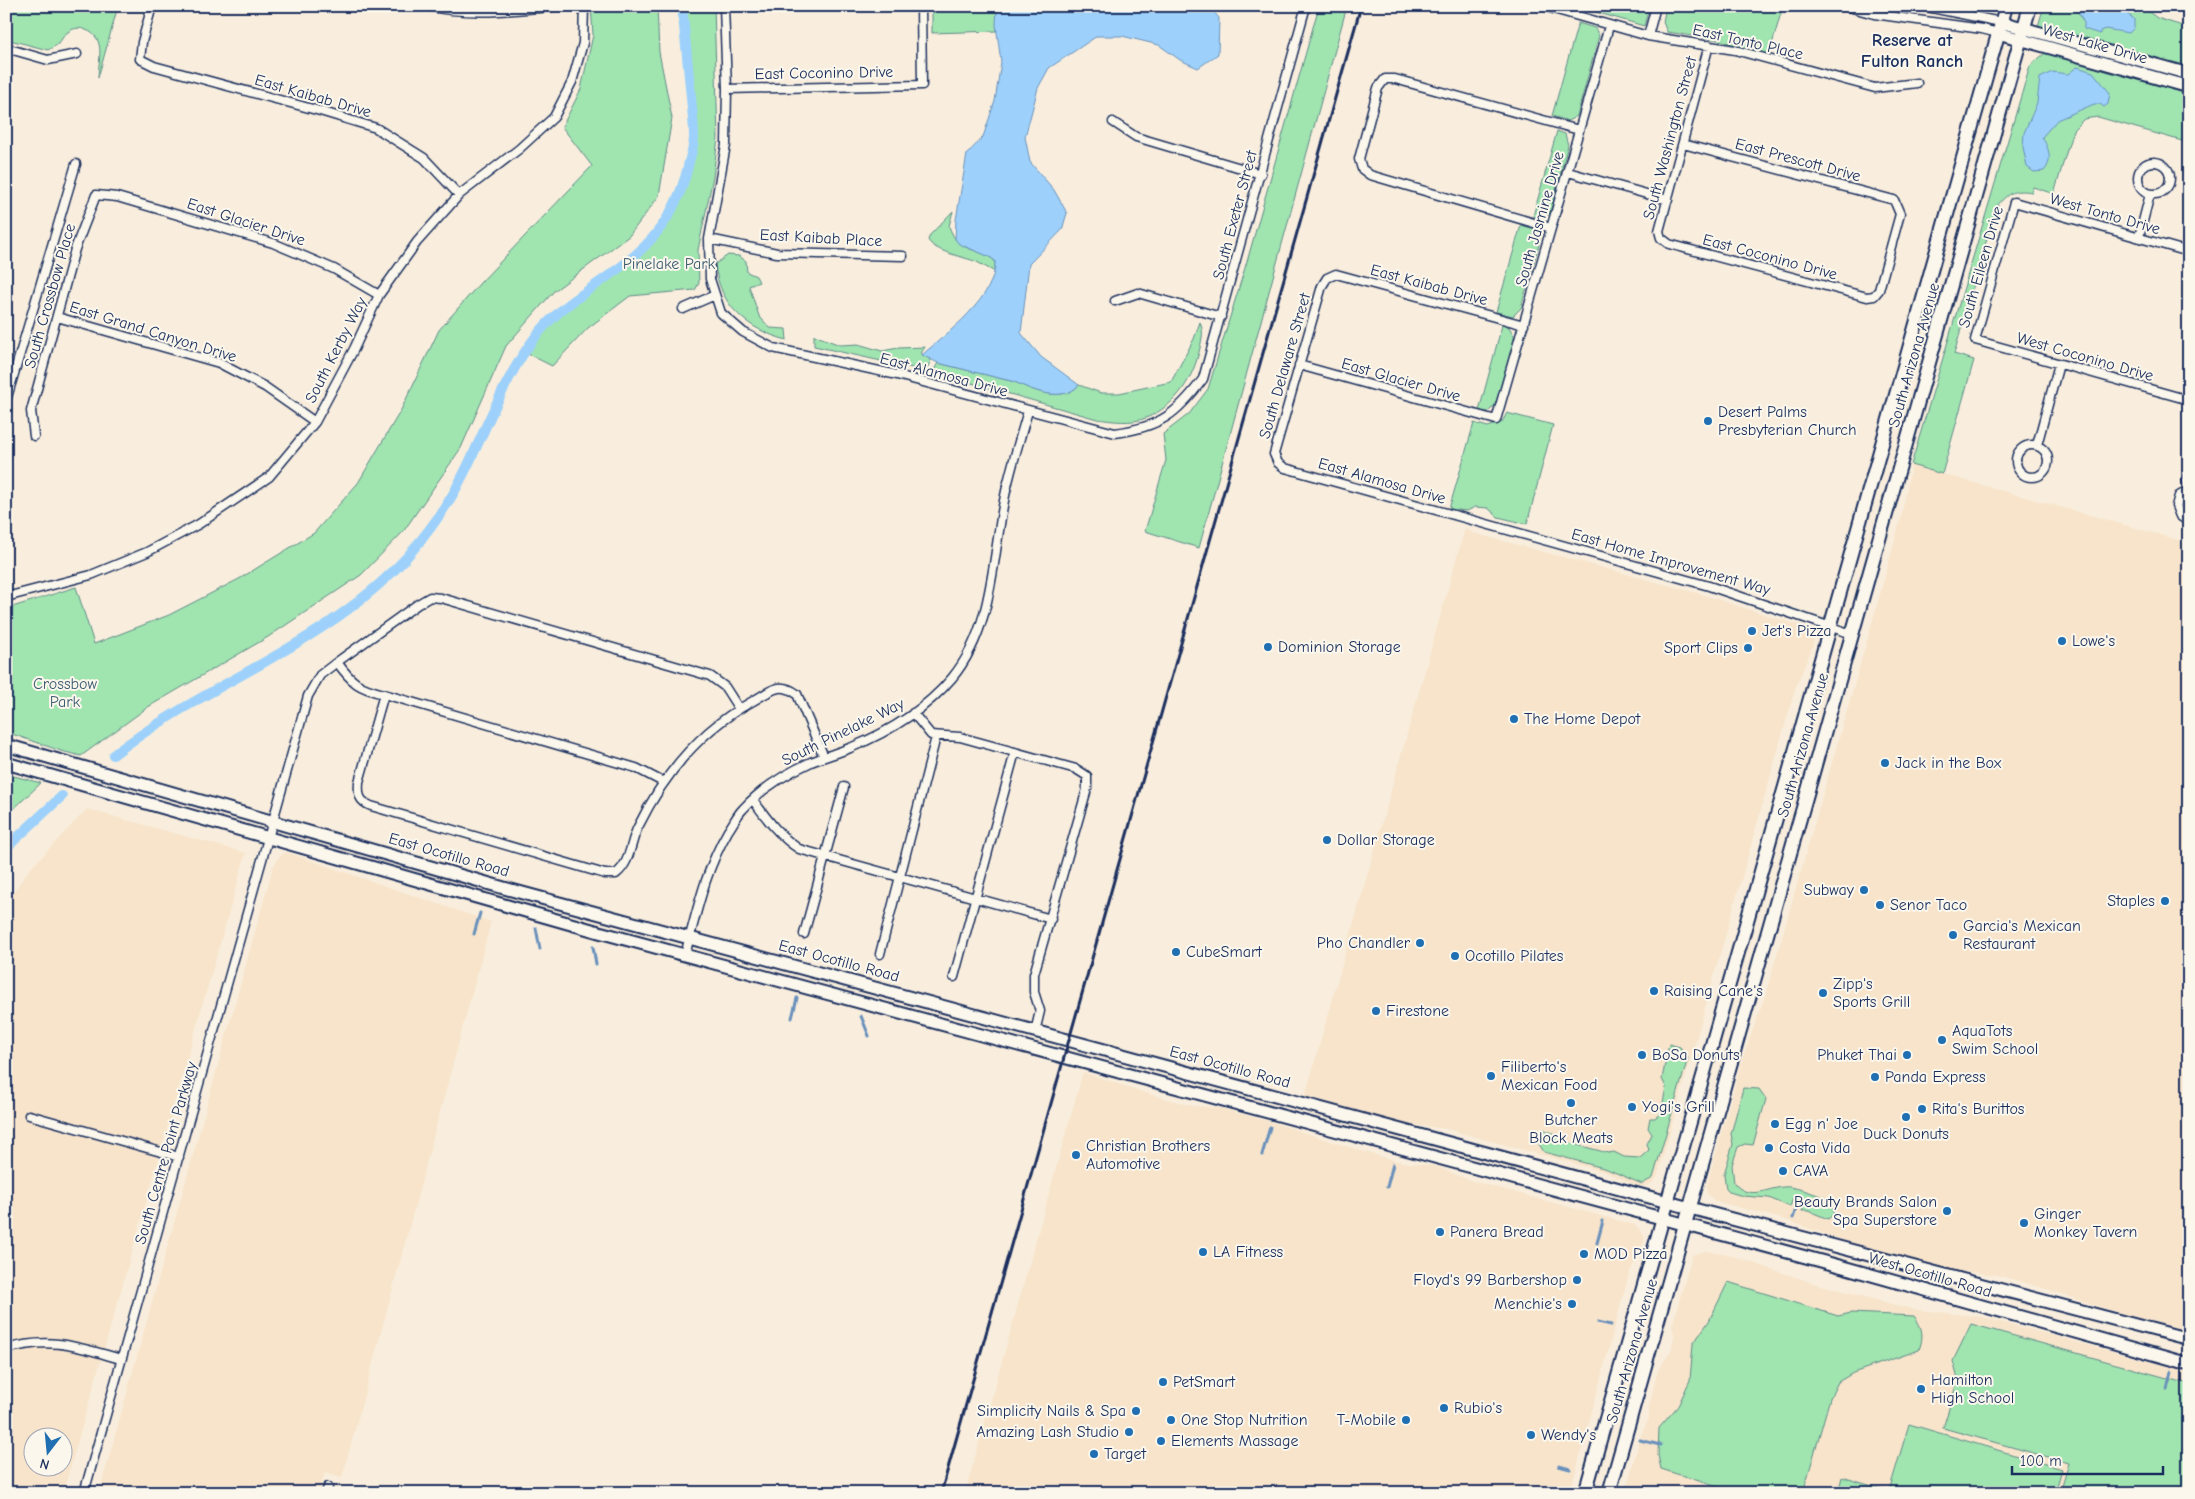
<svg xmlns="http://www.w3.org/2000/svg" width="2195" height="1499" font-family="'Comic Neue',sans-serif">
  <rect width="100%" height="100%" fill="#f9eedd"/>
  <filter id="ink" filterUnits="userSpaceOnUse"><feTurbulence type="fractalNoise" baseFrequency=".02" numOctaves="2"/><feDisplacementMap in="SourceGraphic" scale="10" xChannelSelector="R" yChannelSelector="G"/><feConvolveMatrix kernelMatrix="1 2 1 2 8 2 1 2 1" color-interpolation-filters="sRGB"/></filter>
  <g filter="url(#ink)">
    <!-- built -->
    <path fill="#f7e4cb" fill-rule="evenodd" d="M 1911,465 L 2189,543 L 2189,1331 L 2110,1310 L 2046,1289 L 1997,1275 L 1951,1270 L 1850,1243 L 1782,1219 L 1715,1201 L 1707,1194 L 1707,1184 L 1742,1060 L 1765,996 L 1872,623 L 1901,518 Z
      M 1465,528 L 1473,533 L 1701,594 L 1804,627 L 1810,630 L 1814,637 L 1813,646 L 1796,686 L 1657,1178 L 1648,1186 L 1638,1186 L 1605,1172 L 1446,1129 L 1406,1124 L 1305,1096 Z
      M 87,809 L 246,853 L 63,1493 L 6,1493 L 6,902 L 29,870 ZM 32,1436 L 62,1436 L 62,1466 L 32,1466 Z
      M 286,852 L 491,922 L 342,1478 L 325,1472 L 319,1493 L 99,1493 L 273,867 L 279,857 Z
      M 1083,1072 L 1146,1093 L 1193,1106 L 1220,1108 L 1278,1124 L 1358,1150 L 1402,1162 L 1435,1166 L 1469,1180 L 1635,1225 L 1639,1228 L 1644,1236 L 1644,1242 L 1629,1274 L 1570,1493 L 965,1493 Z
      M 1705,1251 L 1723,1253 L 1817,1284 L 1911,1309 L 1983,1317 L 2189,1372 L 2189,1493 L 1625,1493 L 1641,1435 L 1649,1418 L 1649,1406 L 1658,1370 L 1671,1351 L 1674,1337 L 1673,1323 L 1692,1255 Z"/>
    <!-- green -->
    <path fill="#a0e4b0" stroke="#5e8a87" d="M 9,6 L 118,6 L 98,78 C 98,61 107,38 86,30 C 80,27 73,28 68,32 C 63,35 62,40 58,44 C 56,46 51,48 48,50 L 6,39 L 6,14 Z
      M 591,6 L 657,6 L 659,52 L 672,118 L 659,196 L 629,236 L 554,291 L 506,346 L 461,448 L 403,532 L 361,575 L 268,637 L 148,707 L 81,756 L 61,751 L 6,732 L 6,609 L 76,587 L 94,644 L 169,615 L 239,579 L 314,533 L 358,483 L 401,410 L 439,330 L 480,283 L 592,166 L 562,127 L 581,89 L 593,35 Z
      M 684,6 L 714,6 L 718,138 L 713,177 L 698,250 L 699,283 L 695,290 L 630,296 L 588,328 L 552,366 L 526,353 C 536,340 546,326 558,315 C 598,281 648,258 675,211 C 687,190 691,165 695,141 Z
      M 932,6 L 998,6 L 997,31 L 932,33 Z
      M 1319,6 L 1347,6 L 1199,548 L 1145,531 L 1166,460 L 1163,434 L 1189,414 L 1208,389 L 1248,258 Z
      M 1593,6 L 1641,6 L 1648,11 L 1644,26 L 1592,11 Z
      M 1666,6 L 1783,6 L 1769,55 L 1719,40 L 1667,32 L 1663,22 Z
      M 2044,6 L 2141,6 L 2157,18 L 2189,28 L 2189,66 L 2088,41 L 2038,26 Z
      M 1578,23 L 1595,28 L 1599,36 L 1577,116 L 1568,121 L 1552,116 Z
      M 2045,53 L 2189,94 L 2189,143 L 2098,117 L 2084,119 L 2073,130 L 2054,194 L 2033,187 L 2032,192 C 2013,189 2008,193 1996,207 L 1954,354 L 1974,360 L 1942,474 L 1911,465 L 2030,66 Z
      M 1557,131 L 1565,134 L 1568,145 L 1550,213 L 1542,219 L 1533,216 Z
      M 953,211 L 949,226 C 958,254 977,246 995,261 L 995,272 C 989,269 983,265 977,262 C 965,257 934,252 928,240 L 930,235 Z
      M 1521,225 L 1535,229 L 1540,241 L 1521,308 L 1513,316 L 1496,312 Z
      M 728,255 L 739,256 L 746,261 L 747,272 L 756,276 L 759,282 L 749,286 L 759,316 L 770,328 L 786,329 L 787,340 C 748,330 719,306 715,264 Z
      M 1200,322 C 1204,332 1202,338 1200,348 C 1193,379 1177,405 1146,418 C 1131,424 1112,421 1097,419 L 933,372 L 938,363 L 1015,382 C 1033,391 1063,403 1079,385 L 1101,393 L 1119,393 L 1171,382 L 1194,339 Z
      M 1502,325 L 1509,327 L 1515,337 L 1496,404 L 1488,412 L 1479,411 Z
      M 814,335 L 840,345 L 858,344 L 882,351 L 898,348 L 925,347 L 921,353 L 931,360 L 926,371 L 814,346 Z
      M 1507,413 L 1553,425 L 1527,524 L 1498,517 L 1488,508 L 1475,507 L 1467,511 L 1449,509 L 1474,423 L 1488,427 L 1502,422 Z
      M 6,774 L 41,783 L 6,816 Z
      M 1669,1044 L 1680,1047 L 1688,1058 L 1653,1178 L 1642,1184 L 1607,1169 L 1544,1152 L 1539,1144 L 1543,1129 C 1552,1133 1564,1137 1570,1143 L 1608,1153 L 1614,1152 L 1624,1157 L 1640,1158 L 1649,1150 L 1647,1144 L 1652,1134 L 1648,1128 L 1650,1118 L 1655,1118 L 1661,1113 L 1666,1087 L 1662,1079 Z
      M 1743,1088 L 1759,1089 L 1766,1099 L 1753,1145 L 1745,1144 L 1738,1147 L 1732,1165 L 1734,1183 C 1751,1203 1770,1185 1790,1187 C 1801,1189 1814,1193 1825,1198 L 1829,1206 L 1833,1208 L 1834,1214 L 1828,1219 L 1809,1211 L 1802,1211 L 1804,1203 L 1793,1198 L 1790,1207 L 1769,1198 L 1743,1196 L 1729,1192 L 1726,1189 L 1724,1174 L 1733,1144 L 1731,1134 Z
      M 1728,1282 L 1838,1316 L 1851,1313 L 1914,1316 C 1923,1328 1924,1336 1919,1350 L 1853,1373 L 1838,1382 L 1830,1398 L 1803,1493 L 1737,1493 L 1661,1469 L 1658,1455 L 1659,1428 L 1678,1406 L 1690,1380 L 1693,1344 L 1709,1321 Z
      M 1971,1324 L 2189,1384 L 2189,1493 L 2060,1493 L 2069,1463 L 1943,1428 L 1958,1379 L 1953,1361 Z
      M 1909,1424 L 2062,1469 L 2055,1493 L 1838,1493 L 1842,1477 L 1889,1491 Z"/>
    <!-- water -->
    <path fill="#9dd1fb" stroke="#6990bc" d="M 997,6 L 1209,6 L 1219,18 L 1218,54 L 1198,68 L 1180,60 L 1159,45 L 1122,36 L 1097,36 L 1049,68 L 1038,88 L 1025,137 L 1030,162 L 1054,190 L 1067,213 L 1062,230 L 1029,264 L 1021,333 L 1041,357 L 1079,385 C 1063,403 1033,391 1015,382 L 938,363 L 922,355 C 947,333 997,297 995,261 L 990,257 L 959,244 L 955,239 L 956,220 L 967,154 L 983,137 L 995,101 L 1001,62 L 996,25 Z
      M 2075,6 L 2117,6 L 2134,19 L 2134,28 L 2129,33 L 2105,29 L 2100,31 L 2100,34 L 2084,29 L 2084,23 Z
      M 2077,67 L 2093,72 L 2110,93 L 2108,104 L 2104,107 L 2100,104 L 2094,104 L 2057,120 L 2042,137 C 2049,148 2053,161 2044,171 L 2034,172 L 2027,167 L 2023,147 L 2024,133 L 2037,103 L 2040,78 L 2052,72 L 2068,74 Z"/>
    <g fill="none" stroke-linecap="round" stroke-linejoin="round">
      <!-- stream -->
      <path stroke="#6990bc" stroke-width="3" d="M 536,928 L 540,949
        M 474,934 L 480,913
        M 593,947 L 596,964
        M 861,1016 L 869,1036
        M 792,1018 L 797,998
        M 1262,1155 L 1270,1127
        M 1387,1187 L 1393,1164
        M 1793,1218 L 1800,1197
        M 1597,1243 L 1603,1221
        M 1598,1322 L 1611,1325
        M 2167,1389 L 2171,1372
        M 1640,1440 L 1660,1445
        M 1559,1466 L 1570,1469
        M 1627,1487 L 1641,1491"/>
      <!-- canal -->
      <path stroke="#9dd1fb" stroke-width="10" d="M 113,755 C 206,683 325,646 406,558 C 427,534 447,508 461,479 C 485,433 504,377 536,336 C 565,300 601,285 634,256 C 664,231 681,200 689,162 C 691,154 694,146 694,137 C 694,124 692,110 691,97 C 688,67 685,37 682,6
        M 6,848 L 62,796"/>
      <!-- street casing -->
      <g stroke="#1b2f5e" stroke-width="11">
        <path id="street" d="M 152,6 L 142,42 L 140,59 L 154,66 L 320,111 L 376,128 L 424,158 L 459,195
          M 426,6 C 471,16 515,10 561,6
          M 724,6 L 727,89 L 726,145 L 709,239 L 710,279 L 721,313 L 743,332 L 773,348 L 893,374 L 1115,433 C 1160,427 1177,414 1203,379 L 1306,6
          M 1543,6 L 1648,36 L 1735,50 L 1875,88 L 1917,83
          M 1845,6 L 1874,14 L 1982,29 L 1998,33
          M 1922,6 L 2001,22
          M 1648,36 L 1656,6
          M 6,48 L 48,60 L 77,54
          M 727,89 L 922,85 L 921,6
          M 1113,122 L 1136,137 L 1261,174
          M 1683,144 L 1894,200 L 1900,214 L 1879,290 L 1874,296 L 1867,297 L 1669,244 L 1661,238 L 1659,231 L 1709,45
          M2138 178a16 16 0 1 1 32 0a16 16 0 1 1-32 0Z
          M 1568,172 L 1668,200
          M 1551,228 L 1370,175 L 1362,169 L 1359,159 L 1378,88 L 1385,79 L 1395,79 L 1579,130
          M 2139,237 L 2150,194
          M 709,239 L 777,253 L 903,256
          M 2189,252 L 2014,202 L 1975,340 L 2189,400
          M 1115,301 L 1138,293 L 1221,317
          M 683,309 L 715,295
          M 57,317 L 219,363 L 265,387 L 315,422
          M 1524,325 L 1336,274 L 1327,278 L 1322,286 L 1274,454 L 1278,463 L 1285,468 L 1709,586 L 1852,634
          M 1299,365 L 1496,420 L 1609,26
          M 6,401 L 76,164
          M 34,436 L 31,411 L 75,249 L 96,195 L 117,197 L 273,243 L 334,269 L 379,295
          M 2037,445 L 2059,364
          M2016 461a16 16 0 1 1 32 0a16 16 0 1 1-32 0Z
          M 2189,490 L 2179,496 L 2176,506 L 2180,516 L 2189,522
          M 2189,490 L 2187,481 L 2189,475
          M 6,597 L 91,575 L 147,552 L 199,524 L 269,477 L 315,422 L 354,349 L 379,295 L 417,242 L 459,195 L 519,149 L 554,117 L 572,82 L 583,43 L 584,6
          M 337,662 L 418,604 L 430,597 L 441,598 L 710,676 L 725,687 L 739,709
          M 913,713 L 931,735 L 960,737 L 1076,769 L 1087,776 L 1087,789 L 1034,974 L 1034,992 L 1040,1011 L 1035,1032
          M 663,782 L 636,768 L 384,694 L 359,782 C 358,795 359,801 371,806 L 605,874 L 616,874 C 631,862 630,843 638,827 C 664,774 701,729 753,701 C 771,691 779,681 797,694 L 824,757
          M 753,800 C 767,819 779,836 799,849 L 1051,919
          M 804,934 L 844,787
          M 880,954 L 936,737
          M 685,955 C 697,911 705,871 728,831 C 733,824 737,815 743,809 C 761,789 787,773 811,762 C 824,757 837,753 850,748 C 889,732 925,710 952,678 C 995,626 992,554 1006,491 C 1012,464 1020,438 1028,411
          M 954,977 L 1015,752
          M 29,1115 L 179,1157
          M 6,1349 C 51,1336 78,1347 121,1359
          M 84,1493 L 308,696 L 320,675 L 337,662 C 352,683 359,688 384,694
          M 326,1493 L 328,1487"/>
      </g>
      <!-- secondary casing -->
      <g stroke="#1b2f5e" stroke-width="15">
        <path id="secondary" d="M 2001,22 L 2189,74
          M 1998,33 L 2189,87
          M 6,745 L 504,888 L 1690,1208 L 2189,1339
          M 6,763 L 599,932 L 1843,1267 L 2189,1364"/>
      </g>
      <!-- primary casing -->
      <g stroke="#1b2f5e" stroke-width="16">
        <path id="primary" d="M 1585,1493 L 2006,6
          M 1609,1493 L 2030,6"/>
      </g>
      <!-- street -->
      <use href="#street" stroke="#fbf7ec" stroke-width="8"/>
      <!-- secondary -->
      <use href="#secondary" stroke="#fbf7ec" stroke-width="11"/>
      <!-- primary -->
      <use href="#primary" stroke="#fbf7ec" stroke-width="12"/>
      <!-- rail -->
      <path stroke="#1b2f5e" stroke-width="3" d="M 941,1493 L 1361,6"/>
    </g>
  </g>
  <!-- markers -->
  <g fill="#1f6fb2" stroke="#fbf7ec" stroke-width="2">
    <circle cx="1708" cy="421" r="5"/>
    <circle cx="1752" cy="631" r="5"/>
    <circle cx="2062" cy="641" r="5"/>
    <circle cx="1268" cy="647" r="5"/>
    <circle cx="1748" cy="648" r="5"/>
    <circle cx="1514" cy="719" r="5"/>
    <circle cx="1885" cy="763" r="5"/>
    <circle cx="1327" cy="840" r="5"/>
    <circle cx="1864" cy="890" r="5"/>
    <circle cx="2165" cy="901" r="5"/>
    <circle cx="1880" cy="905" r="5"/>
    <circle cx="1953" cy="935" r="5"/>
    <circle cx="1420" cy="943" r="5"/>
    <circle cx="1176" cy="952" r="5"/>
    <circle cx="1455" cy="956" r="5"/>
    <circle cx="1654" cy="991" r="5"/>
    <circle cx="1823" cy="993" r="5"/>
    <circle cx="1376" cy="1011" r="5"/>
    <circle cx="1942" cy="1040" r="5"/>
    <circle cx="1642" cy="1055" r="5"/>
    <circle cx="1907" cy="1055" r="5"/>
    <circle cx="1491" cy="1076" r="5"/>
    <circle cx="1875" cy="1077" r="5"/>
    <circle cx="1571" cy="1103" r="5"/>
    <circle cx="1632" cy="1107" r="5"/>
    <circle cx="1922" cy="1109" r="5"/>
    <circle cx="1906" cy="1117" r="5"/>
    <circle cx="1775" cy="1124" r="5"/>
    <circle cx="1769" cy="1148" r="5"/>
    <circle cx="1076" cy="1155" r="5"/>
    <circle cx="1783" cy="1171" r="5"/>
    <circle cx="1947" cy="1211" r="5"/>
    <circle cx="2024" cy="1223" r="5"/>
    <circle cx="1440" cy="1232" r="5"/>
    <circle cx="1203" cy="1252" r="5"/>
    <circle cx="1584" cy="1254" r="5"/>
    <circle cx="1577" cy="1280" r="5"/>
    <circle cx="1572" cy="1304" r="5"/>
    <circle cx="1163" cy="1382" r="5"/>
    <circle cx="1921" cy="1389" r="5"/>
    <circle cx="1444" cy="1408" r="5"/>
    <circle cx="1136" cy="1411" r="5"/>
    <circle cx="1171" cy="1420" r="5"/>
    <circle cx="1406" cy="1420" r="5"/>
    <circle cx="1129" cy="1432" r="5"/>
    <circle cx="1531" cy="1435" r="5"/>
    <circle cx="1161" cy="1441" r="5"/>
    <circle cx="1094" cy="1454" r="5"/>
  </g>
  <g text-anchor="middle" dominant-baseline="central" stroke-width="4" stroke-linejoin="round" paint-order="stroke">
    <!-- street labels -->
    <g font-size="16" fill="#1b2f5e" stroke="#fbf7ec">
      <text transform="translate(1748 42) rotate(13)">East Tonto Place</text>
      <text transform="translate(2095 44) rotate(16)">West Lake Drive</text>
      <text transform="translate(824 73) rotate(-1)">East Coconino Drive</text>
      <text transform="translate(313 96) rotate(16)">East Kaibab Drive</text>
      <text transform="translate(1670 138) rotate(-75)">South Washington Street</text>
      <text transform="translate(1798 160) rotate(15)">East Prescott Drive</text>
      <text transform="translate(2105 214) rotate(16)">West Tonto Drive</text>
      <text transform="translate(1235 215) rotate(-75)">South Exeter Street</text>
      <text transform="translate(1540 219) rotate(-74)">South Jasmine Drive</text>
      <text transform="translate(246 222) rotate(18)">East Glacier Drive</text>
      <text transform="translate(821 238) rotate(3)">East Kaibab Place</text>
      <text transform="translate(1770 257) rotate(15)">East Coconino Drive</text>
      <text transform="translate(1981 267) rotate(-74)">South Eileen Drive</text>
      <text transform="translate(1429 285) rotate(15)">East Kaibab Drive</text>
      <text transform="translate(50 296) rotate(-74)">South Crossbow Place</text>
      <text transform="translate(153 332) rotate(17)">East Grand Canyon Drive</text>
      <text transform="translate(336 350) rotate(-63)">South Kerby Way</text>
      <text transform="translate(1914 355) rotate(-74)">South Arizona Avenue</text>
      <text transform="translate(2085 357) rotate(16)">West Coconino Drive</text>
      <text transform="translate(1285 366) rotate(-74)">South Delaware Street</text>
      <text transform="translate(944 375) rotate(15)">East Alamosa Drive</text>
      <text transform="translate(1401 380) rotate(16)">East Glacier Drive</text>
      <text transform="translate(1382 481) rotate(16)">East Alamosa Drive</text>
      <text transform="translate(1671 562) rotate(16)">East Home Improvement Way</text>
      <text transform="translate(843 732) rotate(-26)">South Pinelake Way</text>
      <text transform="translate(1803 745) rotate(-74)">South Arizona Avenue</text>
      <text transform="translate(449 855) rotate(16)">East Ocotillo Road</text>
      <text transform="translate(839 961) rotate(15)">East Ocotillo Road</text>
      <text transform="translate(1230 1067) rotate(15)">East Ocotillo Road</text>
      <text transform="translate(166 1153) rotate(-74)">South Centre Point Parkway</text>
      <text transform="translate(1930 1275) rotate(16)">West Ocotillo Road</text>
      <text transform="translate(1632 1351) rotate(-74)">South Arizona Avenue</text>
    </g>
    <!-- park labels -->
    <g font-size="16" fill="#3c5c72" stroke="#fbf7ec">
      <text x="669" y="264">Pinelake Park</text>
      <text x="65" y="684">Crossbow<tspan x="65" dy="18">Park</tspan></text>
    </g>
    <!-- poi labels -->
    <g font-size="16" fill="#1b2f5e" stroke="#fbf7ec" text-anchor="start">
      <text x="1718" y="412">Desert Palms<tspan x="1718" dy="18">Presbyterian Church</tspan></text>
      <text x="1762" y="631">Jet's Pizza</text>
      <text x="2072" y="641">Lowe's</text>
      <text x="1278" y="647">Dominion Storage</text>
      <text x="1738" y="648" text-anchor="end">Sport Clips</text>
      <text x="1524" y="719">The Home Depot</text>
      <text x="1895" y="763">Jack in the Box</text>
      <text x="1337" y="840">Dollar Storage</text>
      <text x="1854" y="890" text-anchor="end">Subway</text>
      <text x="2155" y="901" text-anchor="end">Staples</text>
      <text x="1890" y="905">Senor Taco</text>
      <text x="1963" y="926">Garcia's Mexican<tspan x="1963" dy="18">Restaurant</tspan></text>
      <text x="1410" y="943" text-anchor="end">Pho Chandler</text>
      <text x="1186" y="952">CubeSmart</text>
      <text x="1465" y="956">Ocotillo Pilates</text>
      <text x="1833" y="984">Zipp's<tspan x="1833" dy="18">Sports Grill</tspan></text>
      <text x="1664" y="991">Raising Cane's</text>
      <text x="1386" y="1011">Firestone</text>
      <text x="1952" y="1031">AquaTots<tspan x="1952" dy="18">Swim School</tspan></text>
      <text x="1652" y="1055">BoSa Donuts</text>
      <text x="1897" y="1055" text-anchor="end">Phuket Thai</text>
      <text x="1501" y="1067">Filiberto's<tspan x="1501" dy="18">Mexican Food</tspan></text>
      <text x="1885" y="1077">Panda Express</text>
      <text x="1642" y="1107">Yogi's Grill</text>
      <text x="1932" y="1109">Rita's Burittos</text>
      <text x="1571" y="1120" text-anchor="middle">Butcher<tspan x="1571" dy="18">Block Meats</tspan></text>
      <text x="1785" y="1124">Egg n' Joe</text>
      <text x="1906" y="1134" text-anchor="middle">Duck Donuts</text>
      <text x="1086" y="1146">Christian Brothers<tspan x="1086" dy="18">Automotive</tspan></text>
      <text x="1779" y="1148">Costa Vida</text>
      <text x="1793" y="1171">CAVA</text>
      <text x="1937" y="1202" text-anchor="end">Beauty Brands Salon<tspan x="1937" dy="18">Spa Superstore</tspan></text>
      <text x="2034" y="1214">Ginger<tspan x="2034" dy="18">Monkey Tavern</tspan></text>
      <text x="1450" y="1232">Panera Bread</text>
      <text x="1213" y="1252">LA Fitness</text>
      <text x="1594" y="1254">MOD Pizza</text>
      <text x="1567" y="1280" text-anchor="end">Floyd's 99 Barbershop</text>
      <text x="1562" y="1304" text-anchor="end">Menchie's</text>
      <text x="1931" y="1380">Hamilton<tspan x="1931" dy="18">High School</tspan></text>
      <text x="1173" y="1382">PetSmart</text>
      <text x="1454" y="1408">Rubio's</text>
      <text x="1126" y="1411" text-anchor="end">Simplicity Nails &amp; Spa</text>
      <text x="1181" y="1420">One Stop Nutrition</text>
      <text x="1396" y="1420" text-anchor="end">T-Mobile</text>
      <text x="1119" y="1432" text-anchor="end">Amazing Lash Studio</text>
      <text x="1541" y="1435">Wendy's</text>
      <text x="1171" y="1441">Elements Massage</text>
      <text x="1104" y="1454">Target</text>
    </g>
    <!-- neighbourhood labels -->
    <g font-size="18" font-weight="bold" fill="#1b2f5e" stroke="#fbf7ec">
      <text x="1912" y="40">Reserve at<tspan x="1912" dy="21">Fulton Ranch</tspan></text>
    </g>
  </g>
  <!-- margin -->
  <rect width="2195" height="1499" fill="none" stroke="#fbf7ec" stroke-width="25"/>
  <rect x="12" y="12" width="2170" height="1474" fill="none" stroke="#1b2f5e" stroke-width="2" filter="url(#ink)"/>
  <!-- north arrow -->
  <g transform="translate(48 1452) rotate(196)"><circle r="24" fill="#fbf7ec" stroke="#a1a7b3"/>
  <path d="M0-4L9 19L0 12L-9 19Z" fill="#1f6fb2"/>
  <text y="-8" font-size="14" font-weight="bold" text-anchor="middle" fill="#1b2f5e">N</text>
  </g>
  <!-- scale -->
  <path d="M2012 1466v8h151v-8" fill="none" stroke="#1b2f5e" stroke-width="2.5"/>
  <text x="2020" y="1466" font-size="15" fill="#1b2f5e" stroke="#fbf7ec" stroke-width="4" paint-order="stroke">100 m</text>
</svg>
